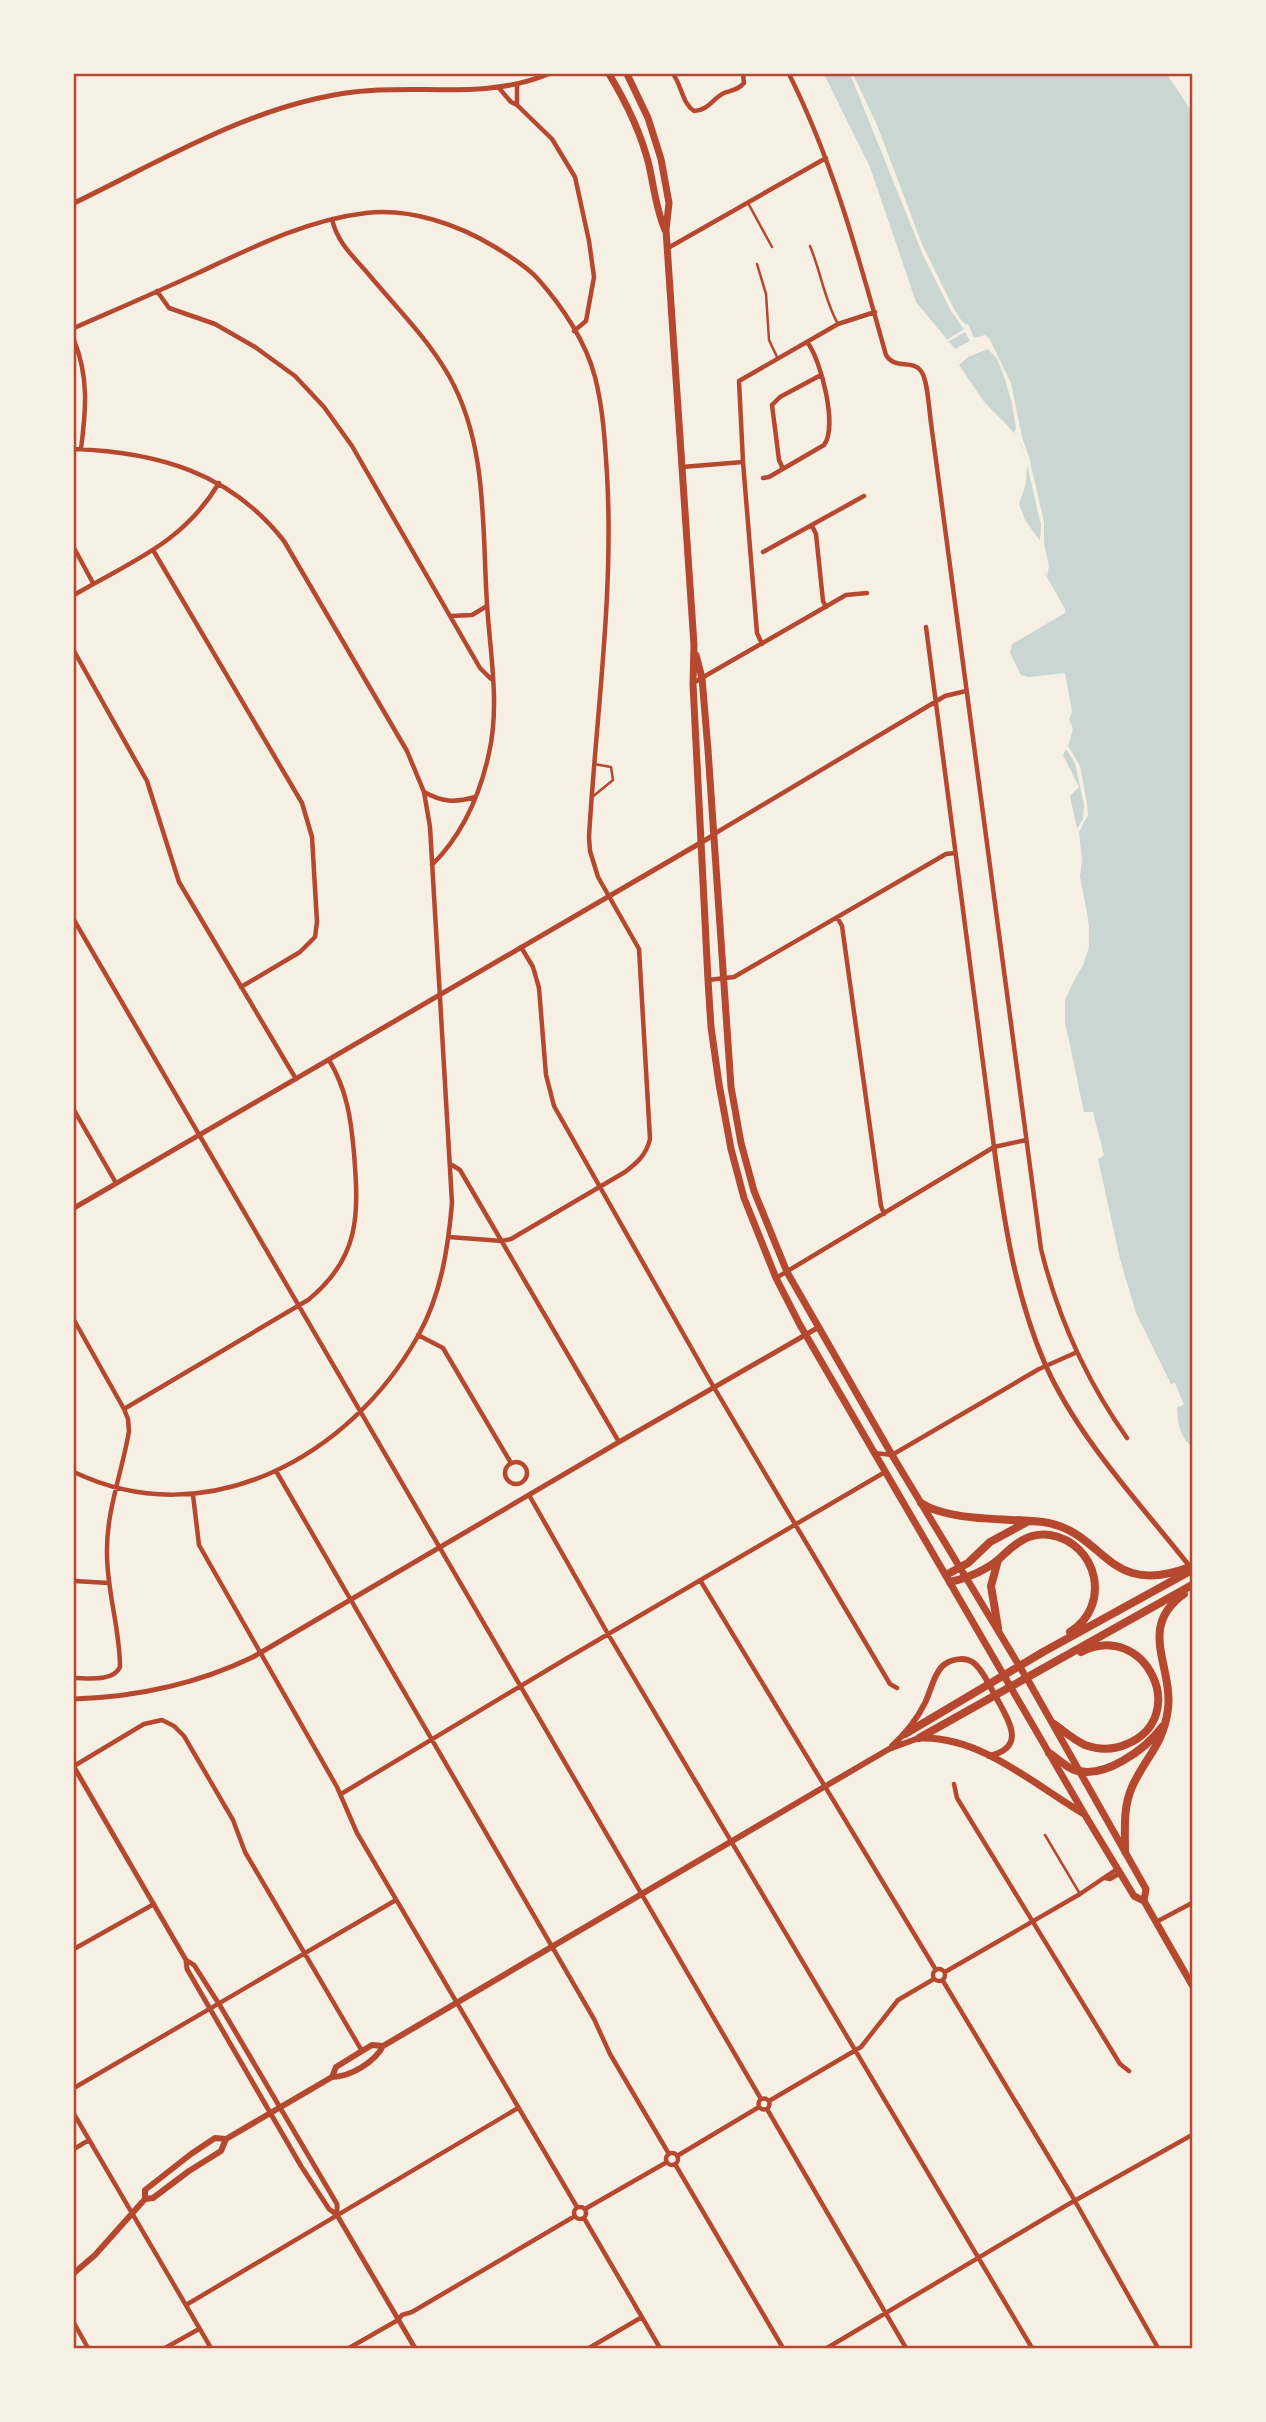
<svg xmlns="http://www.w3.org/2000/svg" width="1266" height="2422" font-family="'DM Sans',sans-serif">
  <rect width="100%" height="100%" fill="#f6efe4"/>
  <!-- water -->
  <path fill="#c9d6d2" d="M 824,74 L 1167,74 L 1192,112 L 1192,1447 C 1179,1435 1178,1424 1177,1407 L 1184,1405 L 1175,1383 L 1171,1384 L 1136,1313 L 1120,1259 L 1098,1159 L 1104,1155 L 1093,1112 L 1084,1112 L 1065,1022 L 1065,1000 L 1088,950 L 1089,926 L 1079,879 L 1078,833 L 1070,796 L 1079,787 L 1063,755 L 1072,727 L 1067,715 L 1065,684 L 1055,677 L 1018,677 L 1005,653 L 1007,642 L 1059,612 L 1045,580 L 1045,564 L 1017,508 C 1020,497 1024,486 1025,476 C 1032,435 995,419 974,390 C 967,381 959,373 958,361 L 989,346 L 983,338 L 955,349 L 916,302 L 870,167 Z"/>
  <!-- pier -->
  <path fill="#f6efe4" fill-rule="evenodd" d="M 850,74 L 853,74 L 877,125 L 922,244 L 953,307 L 961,320 L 966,325 L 968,324 L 974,338 L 985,335 L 989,338 L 1011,383 L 1022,437 L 1029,457 L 1044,522 L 1044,543 L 1049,566 L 1047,577 L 1065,609 L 1065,613 L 1012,644 L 1010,653 L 1021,675 L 1029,677 L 1065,673 L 1072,712 L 1067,725 L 1064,715 L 1061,686 L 1054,681 L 1028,685 L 1016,680 L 1001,654 L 1004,639 L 1056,610 L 1056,606 L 1042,582 L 1042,578 L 1046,575 L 1042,558 L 1015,511 L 1016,497 L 1024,478 L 1025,457 L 1022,446 L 1014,433 L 1016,429 L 1012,404 L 1005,379 L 997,359 L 988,349 L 968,357 L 959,365 L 987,406 L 1004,424 L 982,406 L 957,370 L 957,362 L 959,357 L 987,346 L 985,340 L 960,350 L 958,347 L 970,341 L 965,332 L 946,343 L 945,341 L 964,329 L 951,311 L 923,255 ZM 1027,465 L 1041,525 L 1040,541 L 1025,520 L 1019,504 L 1026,483 Z
    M 1071,723 L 1073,729 L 1068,746 L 1080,766 L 1087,803 L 1088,815 L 1079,832 L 1082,860 L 1080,877 L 1088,918 L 1089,947 L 1083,965 L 1065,996 L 1067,986 L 1085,949 L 1085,935 L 1076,879 L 1078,850 L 1072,826 L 1078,828 L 1083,819 L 1084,805 L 1075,763 L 1066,749 L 1061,759 L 1060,755 Z"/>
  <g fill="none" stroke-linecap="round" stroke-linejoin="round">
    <!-- service -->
    <path stroke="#b5482f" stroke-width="2.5" d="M 748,203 L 772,247
      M 810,246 C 821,272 824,299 838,324
      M 757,264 L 766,294 L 769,340 L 778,359
      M 591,798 L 613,780 L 611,767 L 594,764
      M 1045,1835 L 1080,1894"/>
    <!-- minor -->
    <path stroke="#b5482f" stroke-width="4.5" d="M 673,74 C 682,86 682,103 694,111 C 709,110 712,99 724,93 C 732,90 738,90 744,83 L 743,74
      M 789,74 C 834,164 859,259 886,355 C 895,370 912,359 921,371 C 928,380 929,411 931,423 L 1041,1249 C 1058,1318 1086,1380 1127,1438
      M 517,84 L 517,105
      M 499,88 L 511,102 L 517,105 L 552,139 L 575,177 L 589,241 L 594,277 L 586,321 L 574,331
      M 332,219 C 337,243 355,258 370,276 C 397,308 428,339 449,376 C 488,445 482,528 487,604 C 490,653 500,705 489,753 C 480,795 463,834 432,865
      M 668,248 L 826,158
      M 157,291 L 169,308 L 215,324 L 255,347 L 295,376 L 324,407 L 352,446 L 480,668 L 491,679
      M 74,328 C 115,310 157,292 198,273 C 251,248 306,220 366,213 C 410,208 457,224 495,247 C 509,256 527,266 538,279 C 562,306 586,342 595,377 C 603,408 605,442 607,474 C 614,595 596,716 589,837 L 590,851 L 598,877 L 639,949 L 650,1139 C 646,1155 638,1162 625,1172 L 511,1239 L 502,1241 L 449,1237
      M 74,340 C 89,377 86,410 81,449
      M 74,449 C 158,452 231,473 284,541 L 407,751 L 424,792 L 430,827 L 452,1203 C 448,1249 441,1295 418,1336 C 351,1456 207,1536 74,1472
      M 682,467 L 743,462
      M 783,469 L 779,460 L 772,405 L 780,397 L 821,375
      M 763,478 L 769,477 L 824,445 C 838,427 821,359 807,342
      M 812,526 L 816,534 L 823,601 L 826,607
      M 74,548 L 93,583
      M 153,550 L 302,803 L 312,837 L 317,922 L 315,937 L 300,952 L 241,987
      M 763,552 L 864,496
      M 74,595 C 132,561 183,543 219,483
      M 451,616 L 472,615 L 487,606
      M 926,627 L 994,1147
      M 762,644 L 757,633 L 743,462 L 739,381 L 838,324 L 875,312
      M 74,651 L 147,781 L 179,882 L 296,1079
      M 693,683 L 846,595 L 867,593
      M 424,792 C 442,802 455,803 475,797
      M 714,834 L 945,696 L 966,691
      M 837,917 L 842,926 L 881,1206 L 884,1214
      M 74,920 L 761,2099
      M 521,947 L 533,967 L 539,988 L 546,1075 L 554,1106 L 709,1379 L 890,1684 L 897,1688
      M 708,980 L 734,977 L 946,854 L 955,853
      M 74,1110 L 116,1183
      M 452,1165 L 460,1170 L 619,1442
      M 776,1278 L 994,1147 L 1026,1140
      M 74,1320 L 124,1409 L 128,1419 L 129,1431 C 122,1473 106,1511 107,1554 C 107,1592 120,1629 120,1667 C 113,1682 88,1678 74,1678
      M 418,1335 L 443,1348 L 511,1463
      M 124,1409 L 308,1300 C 360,1258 359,1215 354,1153 C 351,1119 347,1090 329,1060
      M 875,1453 L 892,1455 L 1039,1369 L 1075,1353
      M505 1473a11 11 0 1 1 22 0a11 11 0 1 1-22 0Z
      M 276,1471 L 594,2019 L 610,2054 L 669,2154
      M 193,1495 L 199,1545 L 337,1787 L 357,1833 L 577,2207
      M 529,1495 L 608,1634 L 1032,2348
      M 700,1580 L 936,1970
      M 74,1581 L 109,1583
      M 74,1766 L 144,1724 L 162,1720 L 174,1726 L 184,1736 L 233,1820 L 245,1852 L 362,2051
      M 954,1784 L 957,1798 L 1120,2064 L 1129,2071
      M 341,1794 L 564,1660 L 885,1472
      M 1105,1878 L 1110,1879 L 1120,1873
      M 1156,1922 L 1192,1903
      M 74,1949 L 154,1904
      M933 1975a6 6 0 1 1 12 0a6 6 0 1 1-12 0Z
      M 945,1972 L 1080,1894 L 1117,1869
      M 943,1981 L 1071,2194 L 1158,2348
      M 74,2088 L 396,1900
      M758.5 2104a5.5 5.5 0 1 1 11 0a5.5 5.5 0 1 1-11 0Z
      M 769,2101 L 861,2047 L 898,2000 L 934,1979
      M 767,2109 L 906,2348
      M 74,2114 L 211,2348
      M 74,2149 L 89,2140
      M666 2159a6 6 0 1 1 12 0a6 6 0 1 1-12 0Z
      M 677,2156 L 759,2107
      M 675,2164 L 783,2348
      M574 2213a6 6 0 1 1 12 0a6 6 0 1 1-12 0Z
      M 585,2209 L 667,2162
      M 584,2218 L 660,2348
      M 186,2305 L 518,2108
      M 74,2323 L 88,2348
      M 165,2348 L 199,2329
      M 349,2348 L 398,2320 L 402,2315 L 412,2312 L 575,2216
      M 589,2348 L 642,2317
      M 827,2348 L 1067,2205 L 1192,2135"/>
    <!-- tertiary -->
    <path stroke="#b5482f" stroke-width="5" d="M 74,203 C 163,160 254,104 354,92 C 418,84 487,100 548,74
      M 994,1147 C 1004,1222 1015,1294 1045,1364 C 1079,1440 1140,1503 1191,1568
      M 74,1208 L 714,835
      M 74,1699 C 136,1697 197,1684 253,1657 L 619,1442 L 819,1327
      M 74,1767 L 186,1960 L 187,1969 L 301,2166 L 329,2209 L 337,2215 L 415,2348
      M 186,1960 L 194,1965 L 219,2004 L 337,2204 L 337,2215"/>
    <!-- secondary -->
    <path stroke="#b5482f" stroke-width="6" d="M 892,1746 C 906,1733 917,1719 925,1703 C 931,1691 934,1672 945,1664 C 954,1658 967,1657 975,1664 C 984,1672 990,1687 996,1697 C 1008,1720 1028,1747 989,1756
      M 332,2077 L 336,2067 L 362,2051 L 372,2045 L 383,2046
      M 145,2199 L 153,2198 L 189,2171 L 221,2151 L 226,2139
      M 74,2273 L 95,2255 L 145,2199 L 145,2190 L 191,2154 L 215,2138 L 226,2139 L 332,2077 C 350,2077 375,2062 383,2046 L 824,1787 L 889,1749 L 919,1738"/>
    <!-- primary -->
    <path stroke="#b5482f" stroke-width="7" d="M 609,74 C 626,102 641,133 649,165 C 654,188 656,209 665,230
      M 627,74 L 648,118 L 661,159 L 669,203 L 666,230 L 694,645 L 693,684 L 708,980 L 711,1027 L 719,1084 L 731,1149 L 744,1198 L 776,1278 L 800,1325 L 1085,1815 L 1134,1896 L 1144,1901 L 1192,1985
      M 696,655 L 702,678 L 708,750 L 731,1087 L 741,1143 L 754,1191 L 787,1272 L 892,1455 L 1029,1682 L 1146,1889 L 1144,1901
      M 920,1738 C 981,1736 1033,1784 1084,1814"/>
    <!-- motorway -->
    <path stroke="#b5482f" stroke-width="8" d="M 921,1503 C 950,1522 1009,1518 1043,1522 C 1106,1531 1105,1599 1190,1567
      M 946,1575 L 968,1563 L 990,1542 L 1027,1522
      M 950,1582 C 967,1578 985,1571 999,1559 C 1014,1545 1027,1532 1050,1535 C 1098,1543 1112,1606 1070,1632
      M 998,1628 L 991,1586 L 998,1560
      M 1054,1724 C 1064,1731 1074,1740 1085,1745 C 1099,1750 1114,1750 1127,1744 C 1192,1717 1145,1619 1081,1652
      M 905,1734 L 1043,1652 L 1192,1570
      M 919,1738 L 1192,1585
      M 1049,1753 C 1057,1758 1064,1765 1072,1769 C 1102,1782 1146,1749 1163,1726
      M 1125,1851 C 1125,1829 1123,1807 1132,1787 C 1146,1756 1163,1746 1168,1709 C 1173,1666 1137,1627 1184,1594"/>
  </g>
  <!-- border -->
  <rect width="1266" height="2422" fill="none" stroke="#f6efe4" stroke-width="150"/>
  <rect x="75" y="75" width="1116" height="2272" fill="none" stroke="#b5482f" stroke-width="2.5"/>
</svg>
